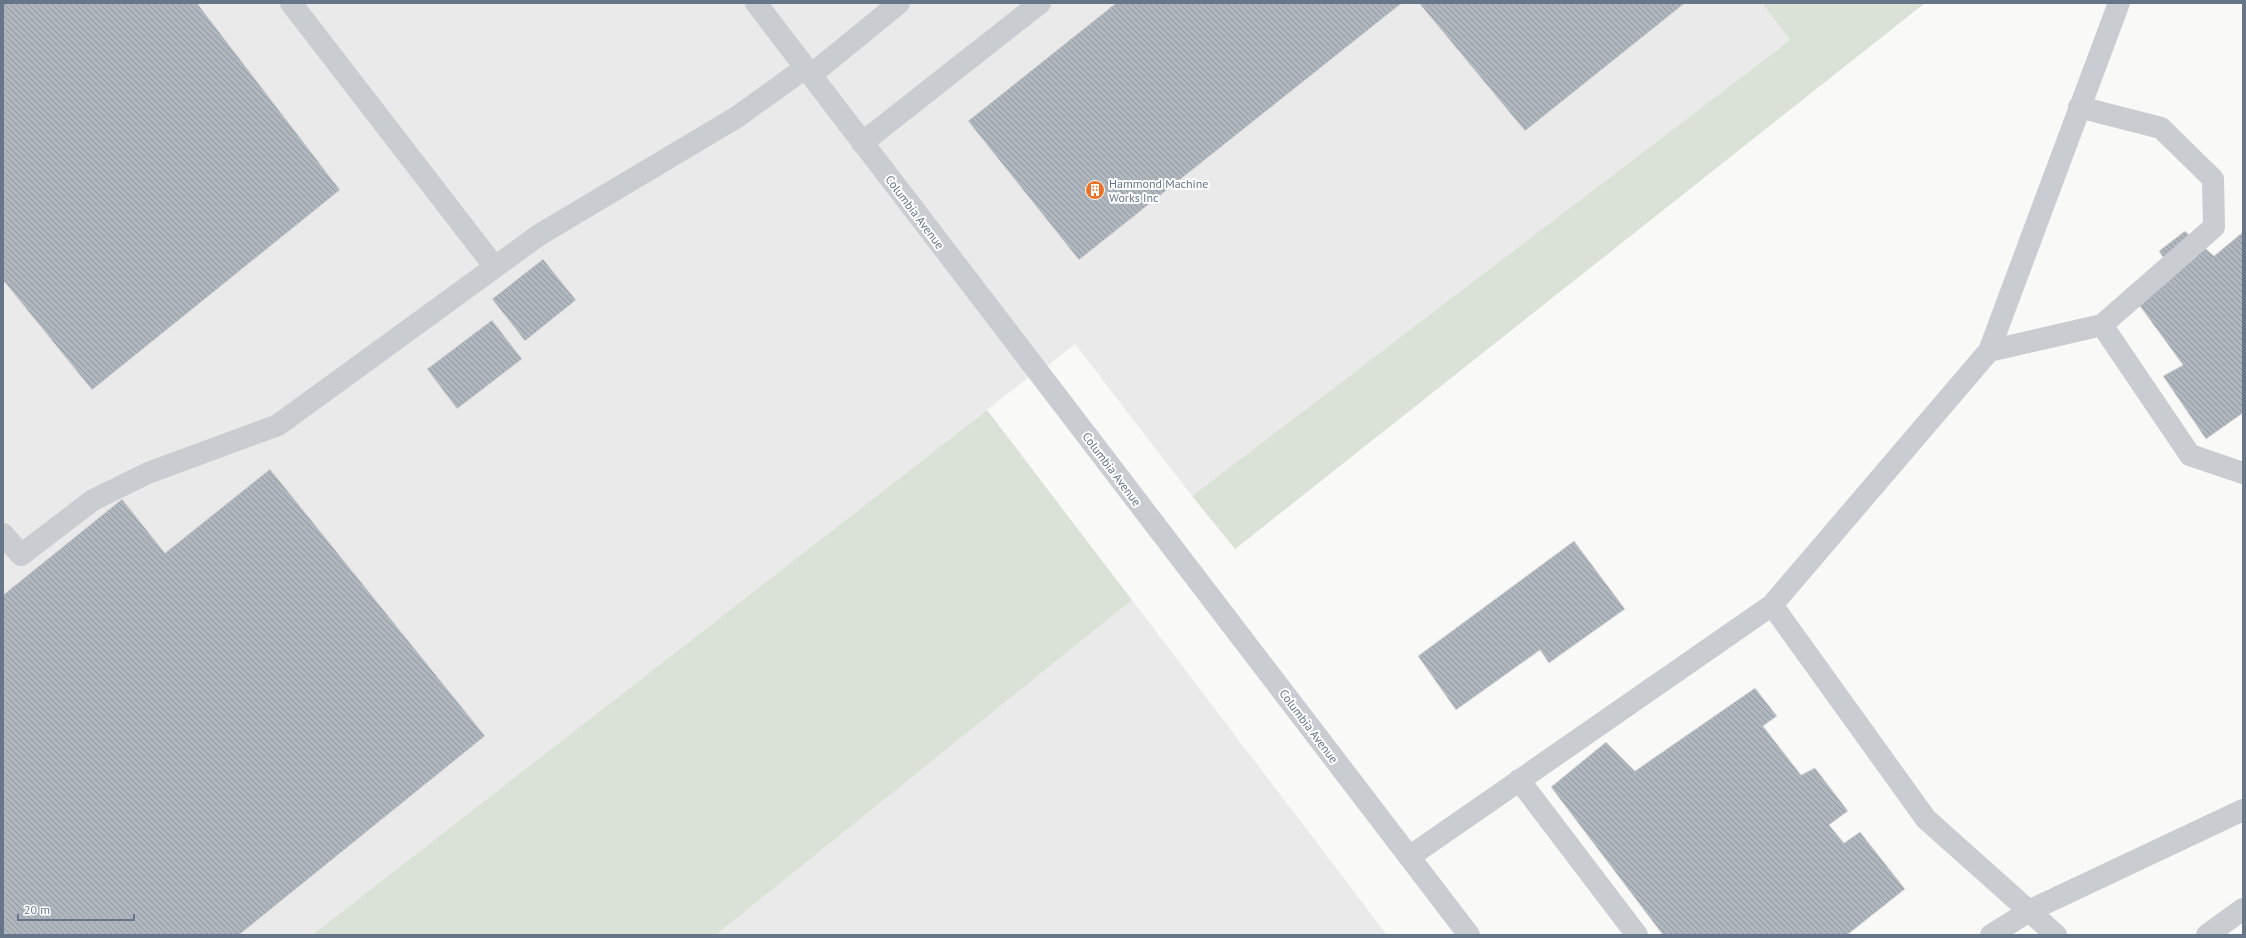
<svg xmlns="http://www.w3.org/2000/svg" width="2246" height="938" font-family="'PT Sans',sans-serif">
  <defs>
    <pattern id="building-back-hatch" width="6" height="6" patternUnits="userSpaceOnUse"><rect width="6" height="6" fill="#b0b6be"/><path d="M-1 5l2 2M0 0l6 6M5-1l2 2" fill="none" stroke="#9399a0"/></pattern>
  </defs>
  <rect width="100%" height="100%" fill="#f9f9f7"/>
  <!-- built -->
  <path fill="#eaeaea" d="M 3,3 L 1762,3 L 1790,40 L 1192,496 L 1075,344 L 1042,370 L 1037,371 L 312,935 L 3,935 Z
    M 1132,600 L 1387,935 L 716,935 Z"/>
  <!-- grass -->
  <path fill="#dae2d8" d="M 1762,3 L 1925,3 L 1235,549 L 1192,496 L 1790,40 Z
    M 987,410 L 1132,600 L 716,935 L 312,935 Z"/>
  <!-- building -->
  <path fill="url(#building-back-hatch)" stroke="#dbdbd9" d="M 3,3 L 197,3 L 340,190 L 92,390 L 3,280 Z
    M 1116,3 L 1402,3 L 1079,260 L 968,121 Z
    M 1419,3 L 1685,3 L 1525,131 Z
    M 2185,231 L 2214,256 L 2243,232 L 2243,413 L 2206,439 L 2163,376 L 2183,365 L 2137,302 L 2174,274 L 2159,251 Z
    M 543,259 L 576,300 L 525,341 L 492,299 Z
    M 492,320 L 522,359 L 457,409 L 427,369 Z
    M 270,469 L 485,736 L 239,935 L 3,935 L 3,595 L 122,499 L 165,553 Z
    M 1574,541 L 1625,609 L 1549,663 L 1540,650 L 1456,710 L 1418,656 Z
    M 1755,688 L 1777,716 L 1763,726 L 1801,775 L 1815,768 L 1848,811 L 1829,825 L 1844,843 L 1860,832 L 1905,889 L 1847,935 L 1663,935 L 1551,787 L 1606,742 L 1635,771 Z"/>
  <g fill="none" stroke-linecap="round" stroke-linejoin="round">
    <!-- minor -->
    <path stroke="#c9ccd0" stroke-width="22" d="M 291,3 L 494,266
      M 756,3 L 1469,935
      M 811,75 L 899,3
      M 862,143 L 1040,3
      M 2102,325 L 2190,455 L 2243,473
      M 1989,351 L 2102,325 L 2214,227 L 2213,179 L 2161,128 L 2079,107
      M 3,534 L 21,555 L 93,500 L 148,473 L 278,425 L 539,235 L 737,117 L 805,68
      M 1772,605 L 1926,819 L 2056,935
      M 1519,780 L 1637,935
      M 1409,857 L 1772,605 L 1989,351 L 2119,3
      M 1991,935 L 2031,910 L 2243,810
      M 2207,935 L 2243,909"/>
  </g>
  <!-- icons -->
  <defs>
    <g id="building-disc" transform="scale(1)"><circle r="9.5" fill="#ea7226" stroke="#fff"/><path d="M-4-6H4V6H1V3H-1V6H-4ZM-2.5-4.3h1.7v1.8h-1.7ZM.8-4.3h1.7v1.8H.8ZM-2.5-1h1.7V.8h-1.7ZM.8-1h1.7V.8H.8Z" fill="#fff"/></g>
  </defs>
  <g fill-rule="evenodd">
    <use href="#building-disc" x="1095" y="190"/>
  </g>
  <g text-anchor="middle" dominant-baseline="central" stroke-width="4" stroke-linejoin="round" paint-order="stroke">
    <!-- poi labels -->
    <g font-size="12" fill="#677589" stroke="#fff" text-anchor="start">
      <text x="1109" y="183">Hammond Machine<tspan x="1109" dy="14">Works Inc</tspan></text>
    </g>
    <!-- street labels -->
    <g font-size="12" fill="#677589" stroke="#fff">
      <text transform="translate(915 212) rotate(53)">Columbia Avenue</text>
      <text transform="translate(1112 469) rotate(53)">Columbia Avenue</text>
      <text transform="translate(1309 726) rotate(53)">Columbia Avenue</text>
    </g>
  </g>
  <!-- border -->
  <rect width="2246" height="938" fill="none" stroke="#677589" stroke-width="8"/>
  <!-- scale -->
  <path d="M18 914v6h116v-6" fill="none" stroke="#677589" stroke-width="2"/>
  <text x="24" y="914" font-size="12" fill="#677589" stroke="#ffffff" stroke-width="3" paint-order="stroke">20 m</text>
</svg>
